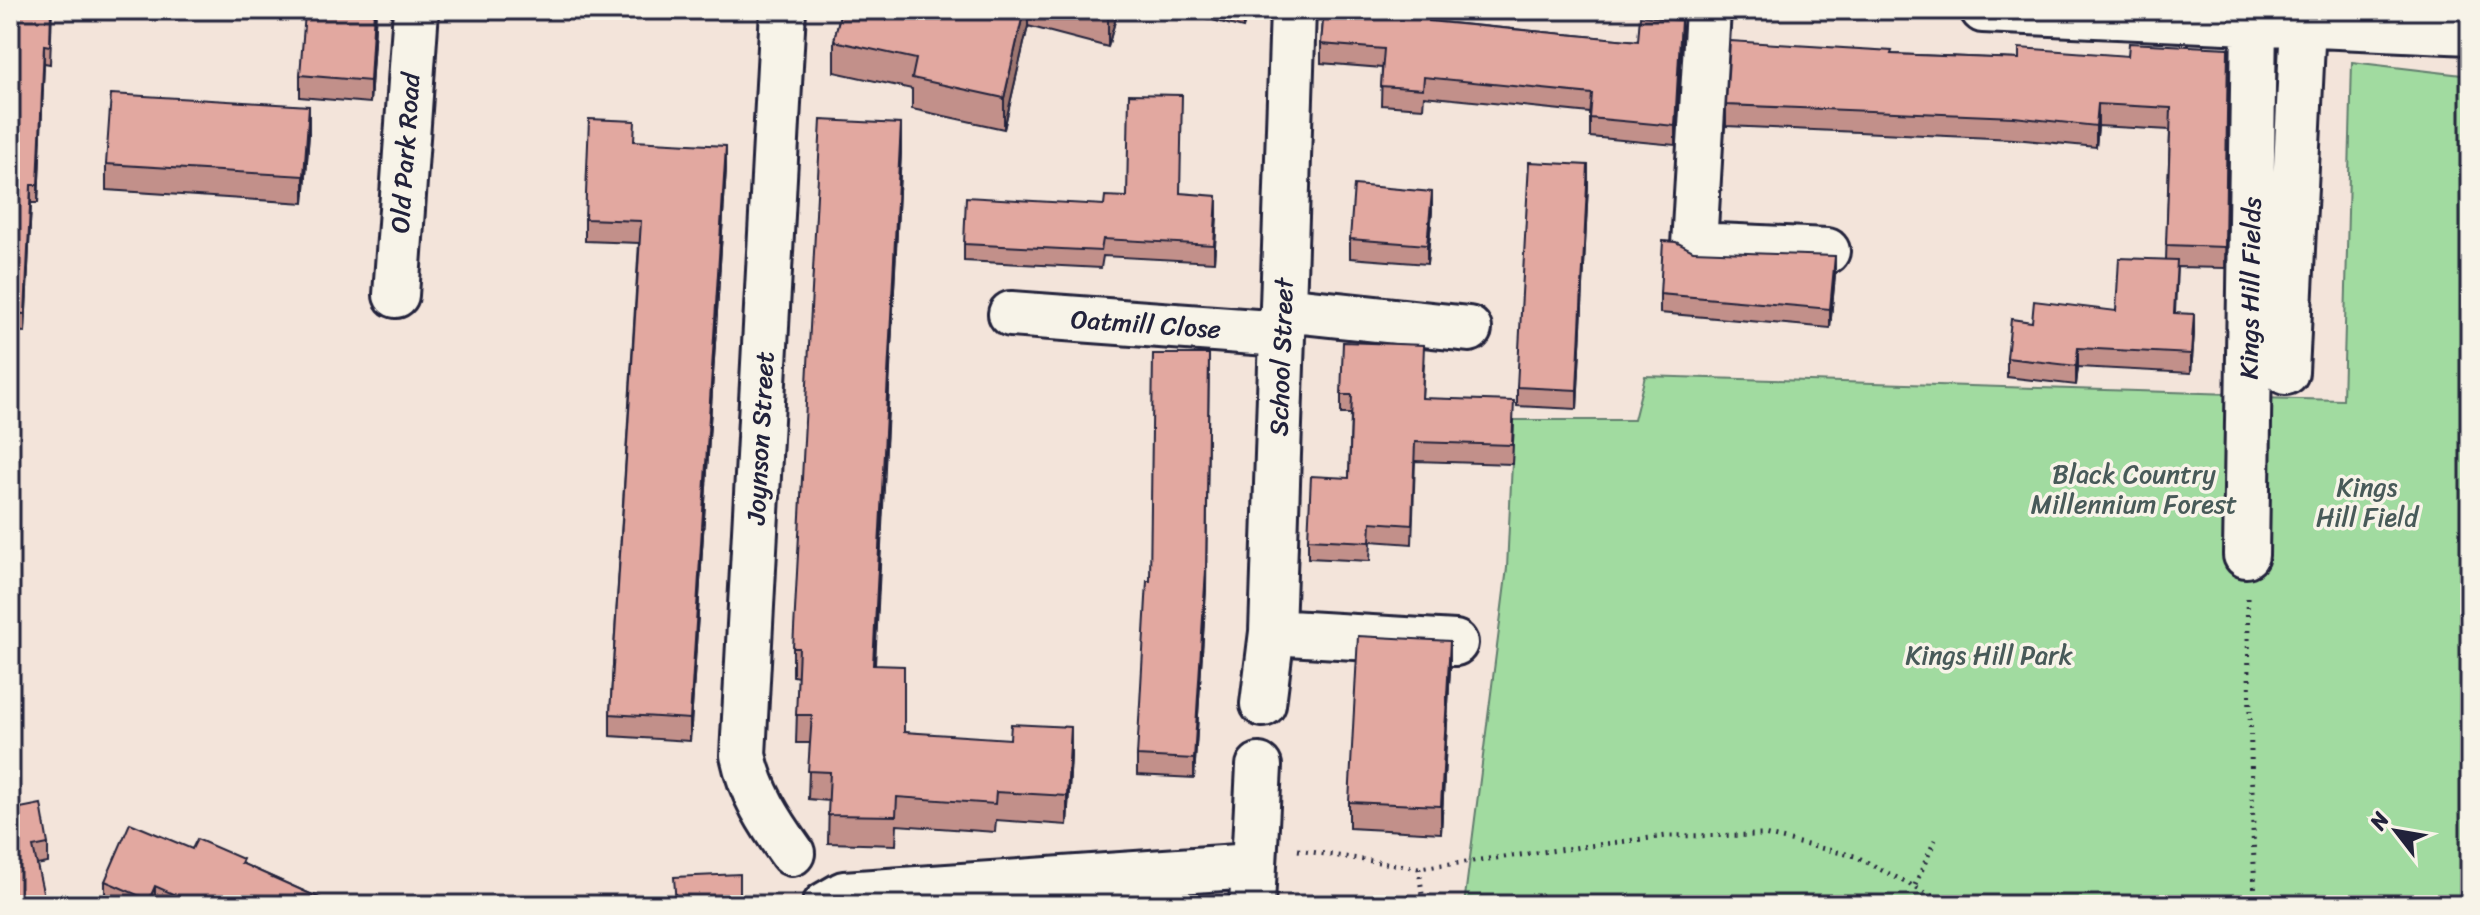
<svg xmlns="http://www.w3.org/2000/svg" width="2480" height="915" font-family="Sriracha,sans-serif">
  <rect width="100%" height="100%" fill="#f3e4da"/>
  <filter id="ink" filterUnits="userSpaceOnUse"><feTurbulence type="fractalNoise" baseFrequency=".0125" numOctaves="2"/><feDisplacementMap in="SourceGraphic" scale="16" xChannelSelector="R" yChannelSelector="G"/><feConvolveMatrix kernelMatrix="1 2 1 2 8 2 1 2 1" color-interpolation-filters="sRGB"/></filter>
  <g filter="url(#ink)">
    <!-- green -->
    <path fill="#a1dba0" stroke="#627e6e" stroke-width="2" d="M 2352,62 L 2470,76 L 2470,905 L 1464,905 L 1507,568 L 1514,420 L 1634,420 L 1645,376 L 2234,394 L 2229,569 L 2266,567 L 2261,398 L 2343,400 Z"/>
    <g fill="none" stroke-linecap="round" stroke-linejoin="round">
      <!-- minor casing -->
      <g stroke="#22223b" stroke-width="50">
        <path id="minor" d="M 783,10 L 743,755 C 751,793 770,822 792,853
          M 1708,10 L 1694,245 L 1827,251
          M 1983,10 L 2470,32
          M 396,295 L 416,10
          M 1283,309 L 1469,329
          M 1011,314 L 1282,334
          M 2286,372 L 2303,23
          M 2246,555 L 2254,22
          M 1272,632 L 1455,643
          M 1263,704 L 1272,632 L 1293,10
          M 825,905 L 844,894 L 1252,866
          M 1252,905 L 1259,766"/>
      </g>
      <!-- path -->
      <path stroke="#22223b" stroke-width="5" stroke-dasharray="2 6" stroke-linecap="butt" d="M 2247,598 L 2255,905
        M 1298,850 L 1419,868 L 1666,836 L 1764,835 L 1855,856 L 1949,905
        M 1419,868 L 1423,903 L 1437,905
        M 1915,885 L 1935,840"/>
      <!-- minor -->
      <use href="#minor" stroke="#f7f3e8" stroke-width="44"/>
    </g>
    <!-- wall -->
    <path fill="#c2908a" stroke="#22223b" stroke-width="2" d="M 52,10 L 50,64 L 44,63 L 38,203 L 31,203 L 25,332 L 10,331 L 10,44 Z
      M 313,10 L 376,10 L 370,103 L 300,97 L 300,75 Z
      M 841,10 L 1118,10 L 1108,47 L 1028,26 L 1004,129 L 912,109 L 912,89 L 834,72 L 834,41 Z
      M 1174,10 L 1247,10 L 1243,28 Z
      M 1324,10 L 1431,10 L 1430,21 L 1638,41 L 1681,39 L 1675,145 L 1590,137 L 1590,113 L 1424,96 L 1423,108 L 1381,105 L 1382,68 L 1321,63 L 1321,44 Z
      M 2228,48 L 2225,268 L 2177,267 L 2175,313 L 2194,333 L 2191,373 L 2078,367 L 2076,385 L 2007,377 L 2007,358 L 2032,322 L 2116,311 L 2166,260 L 2170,130 L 2098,126 L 2096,147 L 2014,139 L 1726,126 L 1726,105 L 1891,54 L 2019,59 L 2128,56 Z
      M 309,133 L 304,203 L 106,190 L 106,164 Z
      M 635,141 L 726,168 L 690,741 L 610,736 L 610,714 L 639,243 L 585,241 L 585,219 Z
      M 901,152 L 875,665 L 904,732 L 1071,755 L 1067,825 L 996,820 L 995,832 L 897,825 L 896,845 L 828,843 L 829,801 L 808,799 L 810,743 L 796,743 L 798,677 L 793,676 L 793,648 Z
      M 1588,184 L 1577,409 L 1517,406 L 1517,387 Z
      M 1180,193 L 1217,213 L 1214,262 L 1103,256 L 1101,268 L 964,261 L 964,244 L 1104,205 L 1127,197 Z
      M 1432,211 L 1427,264 L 1350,258 L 1350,239 Z
      M 1693,251 L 1835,275 L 1830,328 L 1660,313 L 1660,294 Z
      M 1424,364 L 1422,398 L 1514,420 L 1512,464 L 1415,461 L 1412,544 L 1371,541 L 1370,561 L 1308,558 L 1308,539 L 1349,478 L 1351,414 L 1341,414 L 1341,395 Z
      M 1206,589 L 1194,778 L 1137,775 L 1137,756 Z
      M 1450,668 L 1441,833 L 1349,828 L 1349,802 Z
      M 10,810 L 48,844 L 48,863 L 37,865 Z
      M 192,849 L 243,864 L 335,905 L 110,905 L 105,903 L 105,881 Z"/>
    <!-- shaded-wall -->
    <path fill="#9e7670" stroke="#22223b" stroke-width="2" d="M 374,10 L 376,10 L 370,103 L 370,81 Z
      M 1024,10 L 1028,10 L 1028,26 L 1004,129 L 1004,98 Z
      M 1110,10 L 1118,10 L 1108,47 L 1108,16 Z
      M 1243,10 L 1247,10 L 1243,28 Z
      M 1681,20 L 1681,39 L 1675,145 L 1675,126 Z
      M 44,45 L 44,63 L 38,203 L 38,185 Z
      M 2098,104 L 2098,126 L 2096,147 L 2096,126 Z
      M 309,106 L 309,133 L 304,203 L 304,176 Z
      M 901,124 L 901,152 L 873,693 L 873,665 Z
      M 726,146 L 726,168 L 690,741 L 690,719 Z
      M 1588,165 L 1588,184 L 1577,409 L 1577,390 Z
      M 31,185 L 31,203 L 25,332 L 25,314 Z
      M 1432,192 L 1432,211 L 1427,264 L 1427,245 Z
      M 1217,196 L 1217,213 L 1214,262 L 1214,245 Z
      M 1835,256 L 1835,275 L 1830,328 L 1830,309 Z
      M 2194,314 L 2194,333 L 2191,373 L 2191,354 Z
      M 2078,348 L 2078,367 L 2076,385 L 2076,366 Z
      M 1209,354 L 1206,589 L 1194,778 L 1194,759 Z
      M 1450,641 L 1450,668 L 1441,833 L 1441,806 Z
      M 1071,727 L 1071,755 L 1067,825 L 1067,796 Z
      M 155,886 L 155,905 L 149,905 L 149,900 Z"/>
    <!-- building -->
    <path fill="#e2a8a0" stroke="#22223b" stroke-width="2" d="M 12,10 L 51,10 L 50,46 L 44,45 L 38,185 L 31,185 L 25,314 L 10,313 L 10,44 Z
      M 313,10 L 374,10 L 370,81 L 300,75 L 305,13 L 313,14 Z
      M 841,10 L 1024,10 L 1004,98 L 912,78 L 916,59 L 834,41 Z
      M 1086,10 L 1110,10 L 1108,16 Z
      M 1324,10 L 1430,10 L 1429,21 L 1638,41 L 1640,16 L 1681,20 L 1675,126 L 1590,118 L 1592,94 L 1424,77 L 1423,89 L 1381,86 L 1384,49 L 1321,44 Z
      M 1730,41 L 1892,51 L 1891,54 L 2019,59 L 2019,48 L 2128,56 L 2129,43 L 2228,48 L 2225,247 L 2166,245 L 2171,108 L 2098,104 L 2096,126 L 2014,117 L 1726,105 Z
      M 111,94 L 309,106 L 304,176 L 106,164 Z
      M 1129,94 L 1182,95 L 1180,193 L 1217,196 L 1214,245 L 1103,239 L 1101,251 L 964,244 L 966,197 L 1104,205 L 1105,196 L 1127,197 Z
      M 589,119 L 635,121 L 634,141 L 726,146 L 690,719 L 610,714 L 641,221 L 585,219 Z
      M 821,120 L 901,124 L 873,665 L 904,666 L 904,732 L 1010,739 L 1011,724 L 1071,727 L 1067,796 L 996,792 L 995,804 L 897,797 L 896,816 L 828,815 L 830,772 L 808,771 L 812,715 L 796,715 L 799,648 L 793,648 Z
      M 1529,162 L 1588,165 L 1577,390 L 1517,387 Z
      M 1354,185 L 1432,192 L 1427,245 L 1350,239 Z
      M 1663,241 L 1676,242 L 1693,251 L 1835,256 L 1830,309 L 1660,294 Z
      M 2119,258 L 2177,260 L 2174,313 L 2194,314 L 2191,354 L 2078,348 L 2076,366 L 2007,358 L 2011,319 L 2032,322 L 2034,301 L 2116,311 Z
      M 1343,342 L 1424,345 L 1422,398 L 1514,401 L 1512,445 L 1415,442 L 1412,525 L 1371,522 L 1370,542 L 1308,539 L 1311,476 L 1349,478 L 1352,395 L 1341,395 Z
      M 1153,354 L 1209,354 L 1206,570 L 1194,759 L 1137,756 L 1147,581 L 1150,581 Z
      M 1358,636 L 1450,641 L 1441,806 L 1349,802 Z
      M 41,804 L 48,844 L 33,847 L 46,905 L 10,905 L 10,810 Z
      M 130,823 L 192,849 L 197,839 L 243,859 L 241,863 L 335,905 L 198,905 L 155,886 L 149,900 L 105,881 Z
      M 740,874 L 740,905 L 676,905 L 674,877 Z"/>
  </g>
  <g text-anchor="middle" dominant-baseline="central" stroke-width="7" stroke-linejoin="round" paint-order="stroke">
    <!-- street labels -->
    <g font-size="26" fill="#22223b" stroke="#f7f3e8">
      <text transform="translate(405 153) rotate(-86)">Old Park Road</text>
      <text transform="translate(2250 288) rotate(-89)">Kings Hill Fields</text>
      <text transform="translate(1146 324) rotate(4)">Oatmill Close</text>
      <text transform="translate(1281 357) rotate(-88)">School Street</text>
      <text transform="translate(760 438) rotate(-87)">Joynson Street</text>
    </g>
    <!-- park labels -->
    <g font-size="26" fill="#485a59" stroke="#f7f3e8">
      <text x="2134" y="474">Black Country<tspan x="2134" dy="30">Millennium Forest</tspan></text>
      <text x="2367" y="487">Kings<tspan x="2367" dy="30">Hill Field</tspan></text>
      <text x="1989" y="655">Kings Hill Park</text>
    </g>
  </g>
  <!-- margin -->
  <rect width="2480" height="915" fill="none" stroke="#f7f3e8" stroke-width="40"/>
  <rect x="20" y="20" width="2440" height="875" fill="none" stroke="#22223b" stroke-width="3" filter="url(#ink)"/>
  <!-- north arrow -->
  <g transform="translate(2396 831) rotate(301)" stroke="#f7f3e8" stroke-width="6" paint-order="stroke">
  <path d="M0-6L14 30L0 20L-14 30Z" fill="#22223b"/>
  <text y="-12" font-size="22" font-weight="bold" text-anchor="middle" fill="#22223b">N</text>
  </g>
</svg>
